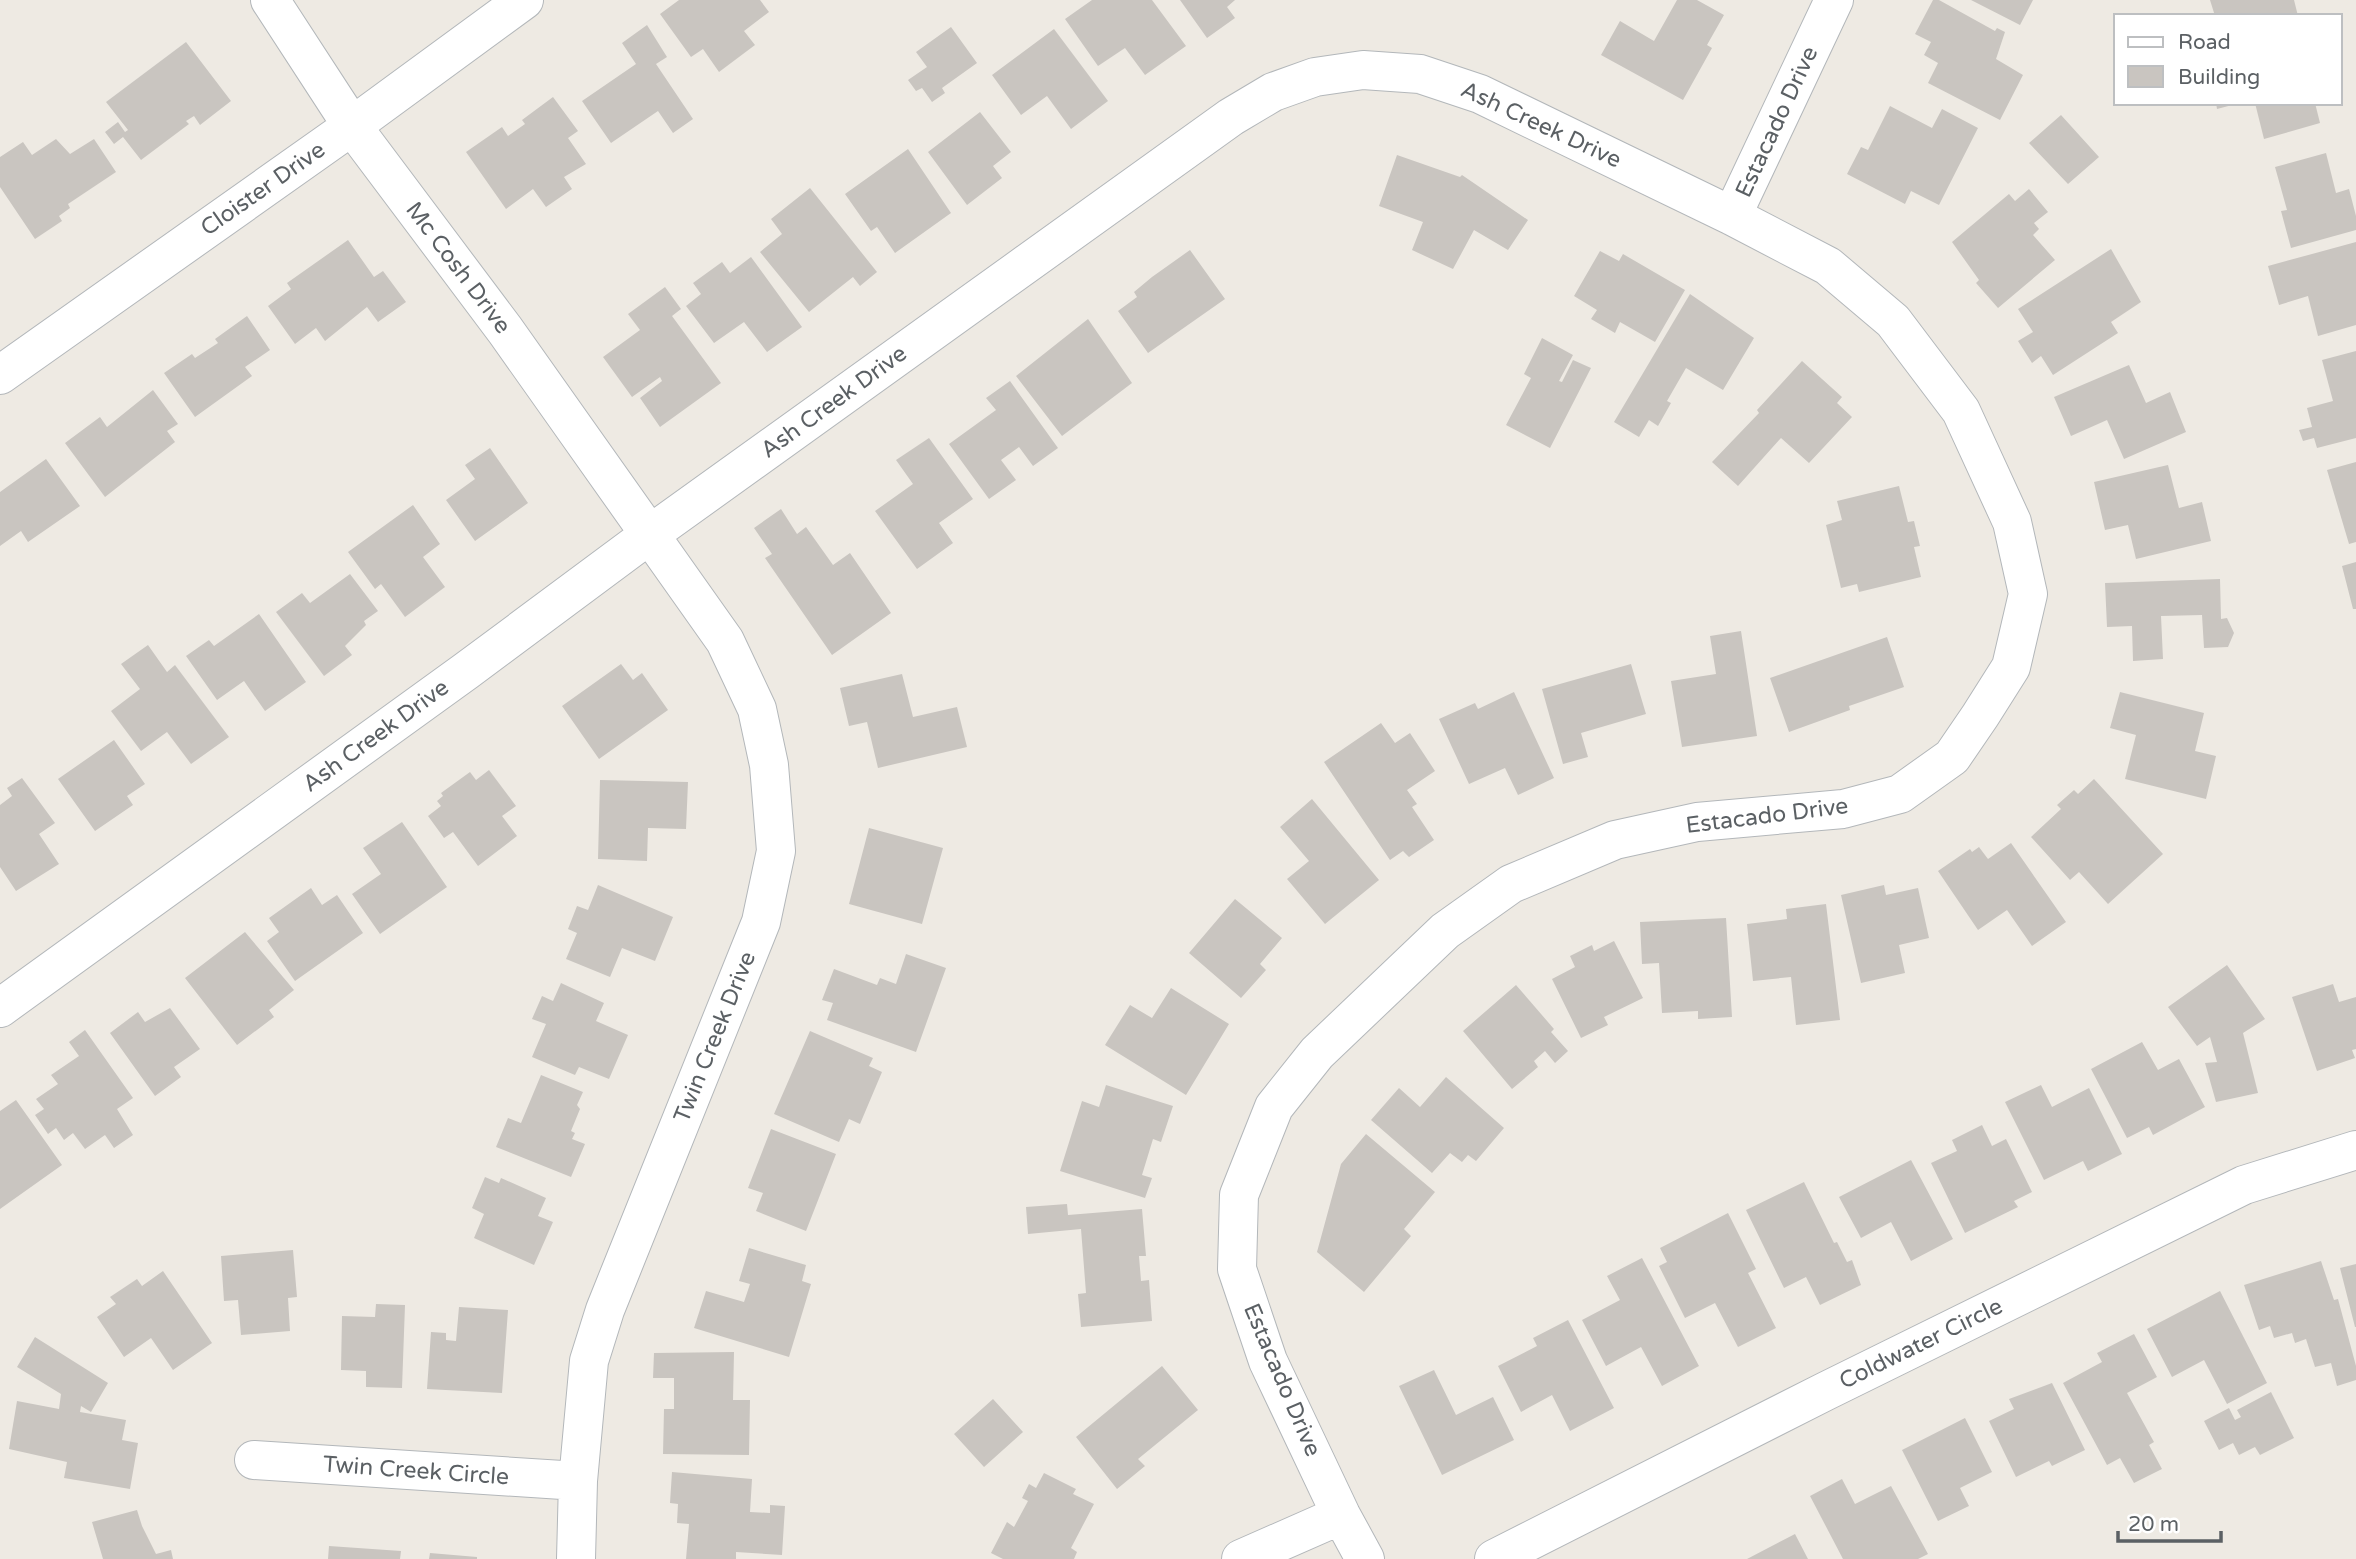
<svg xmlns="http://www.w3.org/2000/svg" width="2356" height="1559" font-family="'Varela Round',sans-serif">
  <rect width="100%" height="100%" fill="#eeeae3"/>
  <!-- building -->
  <path fill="#c9c5c0" d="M 679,0 L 760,0 L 769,12 L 744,31 L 755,45 L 719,72 L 703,49 L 691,57 L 660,14 Z
    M 1092,0 L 1152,0 L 1186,46 L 1145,75 L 1125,48 L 1098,66 L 1065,19 Z
    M 1180,0 L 1235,0 L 1227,7 L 1235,18 L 1207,38 Z
    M 1677,0 L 1697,0 L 1724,15 L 1707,45 L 1712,48 L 1683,100 L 1601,55 L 1620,21 L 1654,41 Z
    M 1933,0 L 1939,0 L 1995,31 L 1997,28 L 2005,32 L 1996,59 L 2023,75 L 2000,120 L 1928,83 L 1938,63 L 1924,55 L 1931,42 L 1915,34 Z
    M 1971,0 L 2033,0 L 2020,25 Z
    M 2210,0 L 2294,0 L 2298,16 L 2215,16 Z
    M 647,25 L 667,57 L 656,64 L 693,119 L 673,133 L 658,111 L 611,143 L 582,101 L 636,64 L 622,43 Z
    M 951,27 L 977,63 L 942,88 L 945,93 L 932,102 L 922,88 L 916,91 L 908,80 L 927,67 L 916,52 Z
    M 1054,29 L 1108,101 L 1071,129 L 1047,96 L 1021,115 L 992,75 Z
    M 186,42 L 231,101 L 200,125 L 194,116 L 186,121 L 189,124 L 141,160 L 123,137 L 114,144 L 105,132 L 118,122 L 125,132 L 128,130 L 106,102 Z
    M 553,97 L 578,131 L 568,138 L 586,164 L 564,177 L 572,189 L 546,207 L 533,189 L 506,209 L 466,152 L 502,127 L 508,136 L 525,124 L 522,120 Z
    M 2216,103 L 2236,103 L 2236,104 L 2217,109 Z
    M 2255,103 L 2315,103 L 2320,123 L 2264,139 Z
    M 1890,106 L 1932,128 L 1942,109 L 1978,128 L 1939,205 L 1911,191 L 1905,204 L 1847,174 L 1861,147 L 1868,150 Z
    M 980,112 L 1011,152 L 993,166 L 1002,178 L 967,205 L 928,152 Z
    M 2061,115 L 2099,157 L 2068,184 L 2029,143 Z
    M 56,139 L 70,154 L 94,139 L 116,172 L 68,204 L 70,208 L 59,216 L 62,221 L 35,239 L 0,187 L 0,157 L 23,142 L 32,155 Z
    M 908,149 L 951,213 L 895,253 L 877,227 L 871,231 L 845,194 Z
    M 2326,153 L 2336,193 L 2349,189 L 2356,216 L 2356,230 L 2291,248 L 2281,211 L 2287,210 L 2275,167 Z
    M 1397,155 L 1460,177 L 1462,175 L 1528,220 L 1508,250 L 1474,230 L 1453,269 L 1412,250 L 1423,222 L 1379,206 Z
    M 810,188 L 877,272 L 860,286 L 853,277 L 809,312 L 760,252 L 782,234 L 771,219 Z
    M 2029,189 L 2048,212 L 2034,223 L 2039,229 L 2033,235 L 2055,260 L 1998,308 L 1976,283 L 1979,280 L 1952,242 L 2009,194 L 2015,201 Z
    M 348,240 L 374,277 L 383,271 L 406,302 L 378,322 L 367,307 L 325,341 L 316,328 L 295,344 L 268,306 L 291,289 L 287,283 Z
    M 2356,242 L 2356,325 L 2318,336 L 2308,296 L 2279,305 L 2268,266 Z
    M 2111,249 L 2141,302 L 2111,322 L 2118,333 L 2053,375 L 2041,356 L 2032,363 L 2018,341 L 2033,332 L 2018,309 Z
    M 1190,250 L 1225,299 L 1148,353 L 1118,311 L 1137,297 L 1134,292 L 1152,277 Z
    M 1600,251 L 1619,261 L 1623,254 L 1685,290 L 1655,342 L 1620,322 L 1615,333 L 1591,319 L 1597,310 L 1574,296 Z
    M 751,257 L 802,327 L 767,352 L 744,322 L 714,343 L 686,306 L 701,294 L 693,283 L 722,262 L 730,273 Z
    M 665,287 L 681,309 L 672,316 L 721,383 L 660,427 L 640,398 L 662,381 L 660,377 L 632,397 L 603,357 L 640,330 L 628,314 Z
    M 1690,294 L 1754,338 L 1723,390 L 1686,368 L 1667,401 L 1671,403 L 1658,426 L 1649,420 L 1639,437 L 1614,422 Z
    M 247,316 L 270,350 L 245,367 L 252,376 L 195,417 L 164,373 L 192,354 L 195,358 L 218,343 L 215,339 Z
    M 1088,319 L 1132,383 L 1062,436 L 1016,376 Z
    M 1542,338 L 1573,355 L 1559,381 L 1562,382 L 1573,360 L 1591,368 L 1550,448 L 1506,425 L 1531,378 L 1524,374 Z
    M 2356,351 L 2356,438 L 2317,448 L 2314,438 L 2303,441 L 2299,430 L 2312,427 L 2307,408 L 2333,401 L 2322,360 Z
    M 1802,361 L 1842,397 L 1837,403 L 1852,417 L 1809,463 L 1781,438 L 1738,486 L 1712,462 L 1759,413 L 1757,410 Z
    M 2129,365 L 2146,403 L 2170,392 L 2186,432 L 2124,459 L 2107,420 L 2071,436 L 2054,397 Z
    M 1010,381 L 1058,448 L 1033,466 L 1019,447 L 1001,460 L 1016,480 L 989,499 L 949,444 L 996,410 L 986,398 Z
    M 153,390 L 178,424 L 167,431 L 175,442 L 105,497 L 65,443 L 100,417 L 107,427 Z
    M 929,438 L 973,499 L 939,523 L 953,543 L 917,569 L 875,511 L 913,484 L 896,460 Z
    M 490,448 L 528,503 L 475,541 L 446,500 L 475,479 L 465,465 Z
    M 46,459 L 80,506 L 28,542 L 21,531 L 0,546 L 0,492 Z
    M 2356,462 L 2356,542 L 2349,544 L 2327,470 Z
    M 2168,465 L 2179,508 L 2202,502 L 2211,541 L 2136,559 L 2128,525 L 2105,530 L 2094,482 Z
    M 1899,486 L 1908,522 L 1914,521 L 1920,546 L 1914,547 L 1921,577 L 1859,592 L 1857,584 L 1841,588 L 1826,525 L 1842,520 L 1837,501 Z
    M 413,505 L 440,544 L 423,557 L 445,587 L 405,617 L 381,584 L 375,589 L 348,552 Z
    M 781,509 L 797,534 L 806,527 L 833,565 L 850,553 L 891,613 L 832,655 L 765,558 L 772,554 L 754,528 Z
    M 2356,562 L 2356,609 L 2353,609 L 2342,566 Z
    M 350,574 L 378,611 L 364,621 L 366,625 L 345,646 L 352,655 L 324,676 L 276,612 L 302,593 L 310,603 Z
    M 2220,579 L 2221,619 L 2227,618 L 2234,633 L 2228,647 L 2204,648 L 2202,615 L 2161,616 L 2163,659 L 2133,661 L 2132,626 L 2107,627 L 2105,583 Z
    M 259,614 L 306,682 L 265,711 L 244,681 L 217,700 L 186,656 L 209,640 L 214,646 Z
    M 1741,631 L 1757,736 L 1682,747 L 1671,681 L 1716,674 L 1710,636 Z
    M 1887,637 L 1904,687 L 1849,706 L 1850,710 L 1789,732 L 1770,678 Z
    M 148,645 L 167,672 L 175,665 L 229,737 L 191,764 L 167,732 L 141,751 L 111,711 L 140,689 L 121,664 Z
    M 621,664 L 633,680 L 642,673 L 668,710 L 599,759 L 562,706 Z
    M 1631,664 L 1646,714 L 1581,733 L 1588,757 L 1563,764 L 1542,689 Z
    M 902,674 L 913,717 L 957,707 L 967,747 L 878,768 L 867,722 L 849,726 L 840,688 Z
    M 1514,692 L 1554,778 L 1518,795 L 1505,768 L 1469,784 L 1439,719 L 1475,703 L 1478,709 Z
    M 2120,692 L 2204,713 L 2195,751 L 2216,756 L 2206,799 L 2125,779 L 2136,735 L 2110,728 Z
    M 1381,723 L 1395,743 L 1410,733 L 1435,771 L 1407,790 L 1417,804 L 1412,807 L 1434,840 L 1409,857 L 1403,851 L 1390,860 L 1324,762 Z
    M 114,740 L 145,784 L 127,796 L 133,805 L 95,831 L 58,779 Z
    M 489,770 L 516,806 L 502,816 L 517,836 L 478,866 L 453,832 L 444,838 L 428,816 L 441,806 L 437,801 L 443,796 L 441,793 L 470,772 L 476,780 Z
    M 22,778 L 55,823 L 39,834 L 59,864 L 16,891 L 0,867 L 0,805 L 12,796 L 7,788 Z
    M 2094,779 L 2163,854 L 2108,904 L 2079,872 L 2070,880 L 2031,837 L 2061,809 L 2057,805 L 2074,790 L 2078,794 Z
    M 600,780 L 688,782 L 686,829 L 648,828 L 647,861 L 598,859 Z
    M 1312,799 L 1379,880 L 1325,924 L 1287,879 L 1309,861 L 1280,827 Z
    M 402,822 L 447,887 L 380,934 L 352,894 L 381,874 L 363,848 Z
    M 869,828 L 943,848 L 922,924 L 849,904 Z
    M 2011,843 L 2066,922 L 2032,946 L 2007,910 L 1978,930 L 1938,871 L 1970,849 L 1972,852 L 1979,847 L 1988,859 Z
    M 598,885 L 673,917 L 655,961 L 622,948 L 610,977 L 566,959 L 577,933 L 568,929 L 577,906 L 588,910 Z
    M 1884,885 L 1886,895 L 1918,888 L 1929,938 L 1899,945 L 1905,973 L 1861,983 L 1841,895 Z
    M 311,888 L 322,905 L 337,895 L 363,933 L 295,981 L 267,941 L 279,932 L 269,918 Z
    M 1235,899 L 1282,938 L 1260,964 L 1266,970 L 1241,998 L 1189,953 Z
    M 1826,904 L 1840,1020 L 1796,1025 L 1791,977 L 1753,981 L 1747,924 L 1787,919 L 1786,909 Z
    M 1726,918 L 1732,1017 L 1698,1019 L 1698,1011 L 1662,1013 L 1659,963 L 1642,964 L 1640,922 Z
    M 245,932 L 294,990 L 269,1010 L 274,1017 L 237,1045 L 185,978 Z
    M 1614,941 L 1643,998 L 1604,1017 L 1608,1025 L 1581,1038 L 1552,979 L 1575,967 L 1570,956 L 1592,945 L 1594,951 Z
    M 906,954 L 946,968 L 916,1052 L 827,1020 L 833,1003 L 822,1000 L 834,969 L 877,985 L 880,978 L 896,984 Z
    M 2227,965 L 2265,1019 L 2243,1033 L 2258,1093 L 2216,1102 L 2205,1063 L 2217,1062 L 2210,1037 L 2197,1046 L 2168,1007 Z
    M 561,983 L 604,1003 L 596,1021 L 628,1035 L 609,1079 L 579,1067 L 575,1075 L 532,1057 L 546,1024 L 532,1019 L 542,996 L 553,1001 Z
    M 2333,984 L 2339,1002 L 2356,997 L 2356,1049 L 2352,1050 L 2355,1058 L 2317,1071 L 2292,997 Z
    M 1516,985 L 1554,1029 L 1551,1032 L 1568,1051 L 1555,1063 L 1545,1051 L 1534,1061 L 1538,1067 L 1512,1089 L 1463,1031 Z
    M 1171,988 L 1229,1024 L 1186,1095 L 1105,1045 L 1130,1005 L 1152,1018 Z
    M 170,1008 L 200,1049 L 174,1067 L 181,1077 L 155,1096 L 110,1033 L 138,1012 L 145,1022 Z
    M 85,1030 L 133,1098 L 117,1109 L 133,1135 L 114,1148 L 105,1135 L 85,1149 L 73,1133 L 64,1140 L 56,1128 L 48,1134 L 35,1115 L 44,1109 L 36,1099 L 58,1084 L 51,1075 L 79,1056 L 69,1042 Z
    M 810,1031 L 873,1058 L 869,1066 L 882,1072 L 860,1124 L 849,1119 L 839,1142 L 774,1114 Z
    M 2142,1042 L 2158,1070 L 2179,1059 L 2205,1107 L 2153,1135 L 2149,1127 L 2127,1138 L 2091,1069 Z
    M 541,1075 L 583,1092 L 577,1105 L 580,1109 L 571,1131 L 575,1133 L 572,1139 L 585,1144 L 571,1177 L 496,1147 L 508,1118 L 521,1123 Z
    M 1446,1077 L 1504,1128 L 1476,1161 L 1468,1155 L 1462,1162 L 1450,1153 L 1432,1173 L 1371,1120 L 1399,1088 L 1420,1107 Z
    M 1106,1085 L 1173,1106 L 1161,1142 L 1153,1139 L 1142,1175 L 1152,1178 L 1145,1198 L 1060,1171 L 1082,1101 L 1099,1107 Z
    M 2041,1085 L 2052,1107 L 2089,1088 L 2122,1154 L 2088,1171 L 2083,1161 L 2044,1180 L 2005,1102 Z
    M 16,1100 L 62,1165 L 0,1209 L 0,1111 Z
    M 1982,1125 L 1992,1146 L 2006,1139 L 2032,1192 L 2014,1201 L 2018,1207 L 1965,1233 L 1931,1163 L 1957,1151 L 1952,1140 Z
    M 771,1129 L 836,1154 L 806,1231 L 756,1211 L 763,1193 L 748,1188 Z
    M 1366,1134 L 1435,1192 L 1404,1229 L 1411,1236 L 1364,1292 L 1317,1252 L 1341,1164 Z
    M 1911,1160 L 1953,1239 L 1911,1261 L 1891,1222 L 1861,1238 L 1839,1197 Z
    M 485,1177 L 499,1183 L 501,1178 L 546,1198 L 538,1216 L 553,1222 L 534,1265 L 474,1238 L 484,1214 L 472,1208 Z
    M 1804,1182 L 1834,1243 L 1837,1242 L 1847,1262 L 1852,1260 L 1861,1285 L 1820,1305 L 1806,1277 L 1784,1288 L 1746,1210 Z
    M 1067,1204 L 1068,1215 L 1142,1209 L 1146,1256 L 1139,1256 L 1141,1281 L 1149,1280 L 1152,1321 L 1081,1327 L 1078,1294 L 1086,1293 L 1081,1229 L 1028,1234 L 1026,1207 Z
    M 1728,1213 L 1756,1269 L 1748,1273 L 1776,1328 L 1738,1347 L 1715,1303 L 1685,1318 L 1659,1266 L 1667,1262 L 1660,1248 Z
    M 749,1248 L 806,1265 L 802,1281 L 811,1284 L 789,1357 L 694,1328 L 706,1291 L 744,1302 L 750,1284 L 739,1281 Z
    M 293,1250 L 297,1297 L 288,1298 L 290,1331 L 241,1335 L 238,1300 L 224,1301 L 221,1256 Z
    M 1642,1258 L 1699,1366 L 1662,1386 L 1641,1347 L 1606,1366 L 1582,1320 L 1620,1300 L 1607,1276 Z
    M 2321,1261 L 2334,1300 L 2338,1299 L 2356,1366 L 2356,1380 L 2337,1386 L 2331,1363 L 2315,1367 L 2306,1339 L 2295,1343 L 2292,1333 L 2274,1338 L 2270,1326 L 2259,1330 L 2244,1285 Z
    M 2356,1264 L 2356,1327 L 2355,1327 L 2340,1268 Z
    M 163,1271 L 212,1343 L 173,1370 L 151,1338 L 124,1357 L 97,1317 L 116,1304 L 110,1297 L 137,1279 L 142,1286 Z
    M 2220,1291 L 2267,1383 L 2227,1404 L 2204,1360 L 2172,1377 L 2147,1329 Z
    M 376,1304 L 405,1305 L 402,1388 L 366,1387 L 366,1371 L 341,1370 L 342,1316 L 375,1317 Z
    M 459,1307 L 508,1310 L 502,1393 L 427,1389 L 431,1332 L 446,1333 L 446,1340 L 456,1341 Z
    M 1568,1320 L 1614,1408 L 1570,1431 L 1552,1395 L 1521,1412 L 1498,1366 L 1537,1346 L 1533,1338 Z
    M 2134,1334 L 2157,1377 L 2127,1393 L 2154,1442 L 2149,1445 L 2162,1469 L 2134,1483 L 2120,1458 L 2107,1465 L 2063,1383 L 2102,1362 L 2097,1353 Z
    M 35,1337 L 108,1383 L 91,1412 L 81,1406 L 80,1412 L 126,1420 L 122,1440 L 138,1443 L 130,1489 L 64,1478 L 67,1462 L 9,1449 L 17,1401 L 59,1409 L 61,1394 L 17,1367 Z
    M 734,1352 L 733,1400 L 750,1400 L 749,1455 L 663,1454 L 664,1409 L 674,1409 L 674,1378 L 653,1378 L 654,1353 Z
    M 1162,1366 L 1198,1410 L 1138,1459 L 1145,1466 L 1117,1489 L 1076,1437 Z
    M 1434,1370 L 1456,1415 L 1493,1397 L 1514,1440 L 1442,1475 L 1399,1386 Z
    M 2052,1383 L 2085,1450 L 2052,1466 L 2049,1461 L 2016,1477 L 1989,1421 L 2014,1409 L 2009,1399 Z
    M 2271,1392 L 2294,1438 L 2260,1455 L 2255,1447 L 2239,1455 L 2233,1443 L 2219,1450 L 2204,1421 L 2229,1408 L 2235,1420 L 2241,1417 L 2237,1410 Z
    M 993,1399 L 1023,1432 L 984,1467 L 954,1434 Z
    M 1965,1418 L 1992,1472 L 1960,1488 L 1969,1506 L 1938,1521 L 1902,1450 Z
    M 672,1472 L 752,1479 L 750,1512 L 770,1513 L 770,1505 L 785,1506 L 782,1555 L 736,1552 L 736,1559 L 686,1559 L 689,1524 L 677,1523 L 678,1504 L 670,1503 Z
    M 1044,1473 L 1076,1489 L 1073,1494 L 1094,1504 L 1071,1548 L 1077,1552 L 1074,1559 L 1003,1559 L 991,1553 L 1007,1522 L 1014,1527 L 1028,1501 L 1022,1498 L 1029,1484 L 1036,1488 Z
    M 1842,1479 L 1855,1504 L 1891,1486 L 1928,1554 L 1918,1559 L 1843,1559 L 1810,1496 Z
    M 137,1510 L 142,1526 L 156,1554 L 171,1550 L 173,1559 L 103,1559 L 92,1522 Z
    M 1795,1534 L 1808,1559 L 1747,1559 Z
    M 329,1546 L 401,1551 L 400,1559 L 328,1559 Z
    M 430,1553 L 477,1557 L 477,1559 L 429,1559 Z"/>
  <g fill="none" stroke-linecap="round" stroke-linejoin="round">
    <!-- minor casing -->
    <g stroke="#b3b7ba" stroke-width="40">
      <path id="minor" d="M 270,0 L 352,126 L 505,330 L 725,641 L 757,709 L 769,765 L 776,851 L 761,922 L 605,1310 L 589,1361 L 578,1481 L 576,1559
        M 1732,216 L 1834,0
        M 0,375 L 352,126 L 524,0
        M 0,1008 L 466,671 L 649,535 L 1231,117 L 1273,92 L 1315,77 L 1363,70 L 1420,74 L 1480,94 L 1732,216 L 1828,266 L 1893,321 L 1961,411 L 2012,522 L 2028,594 L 2011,667 L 1980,716 L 1952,757 L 1900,794 L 1843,809 L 1697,822 L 1615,840 L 1511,884 L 1445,931 L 1317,1053 L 1274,1107 L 1239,1195 L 1237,1269 L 1268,1361 L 1341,1515 L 1365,1559
        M 254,1460 L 578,1481
        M 1241,1559 L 1341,1515
        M 1494,1559 L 1826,1391 L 2244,1185 L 2356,1150"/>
    </g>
    <!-- minor -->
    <use href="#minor" stroke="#fff" stroke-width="38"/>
  </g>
  <g text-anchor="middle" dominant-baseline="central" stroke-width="7" stroke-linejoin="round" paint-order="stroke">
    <!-- street labels -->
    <g font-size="23" fill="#5b6064" stroke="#fff">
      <text transform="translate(1777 122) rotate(-65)">Estacado Drive</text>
      <text transform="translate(1541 125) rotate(25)">Ash Creek Drive</text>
      <text transform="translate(263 189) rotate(-35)">Cloister Drive</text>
      <text transform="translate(458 268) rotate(53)">Mc Cosh Drive</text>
      <text transform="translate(834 402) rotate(-36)">Ash Creek Drive</text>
      <text transform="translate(376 736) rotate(-36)">Ash Creek Drive</text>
      <text transform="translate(1767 816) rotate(-7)">Estacado Drive</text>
      <text transform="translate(715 1037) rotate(-68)">Twin Creek Drive</text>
      <text transform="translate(1921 1344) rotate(-26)">Coldwater Circle</text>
      <text transform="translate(1282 1380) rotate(67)">Estacado Drive</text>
      <text transform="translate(416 1471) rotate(4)">Twin Creek Circle</text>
    </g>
  </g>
  <!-- legend -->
  <rect x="2114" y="14" width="228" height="91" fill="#ffffff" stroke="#bdbfc1" stroke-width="2"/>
  <rect x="2128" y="37" width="35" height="10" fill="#ffffff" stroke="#bdbfc1" stroke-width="2"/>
  <text x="2178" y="49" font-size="21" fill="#5b6064">Road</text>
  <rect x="2128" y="66" width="35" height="21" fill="#c9c5c0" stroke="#bdbfc1" stroke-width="2"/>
  <text x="2178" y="84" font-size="21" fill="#5b6064">Building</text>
  <!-- scale -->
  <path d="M2118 1531v10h103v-10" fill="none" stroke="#5b6064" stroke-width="3.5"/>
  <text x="2128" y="1531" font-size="21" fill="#5b6064" stroke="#ffffff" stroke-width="5" paint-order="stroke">20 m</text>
</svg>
